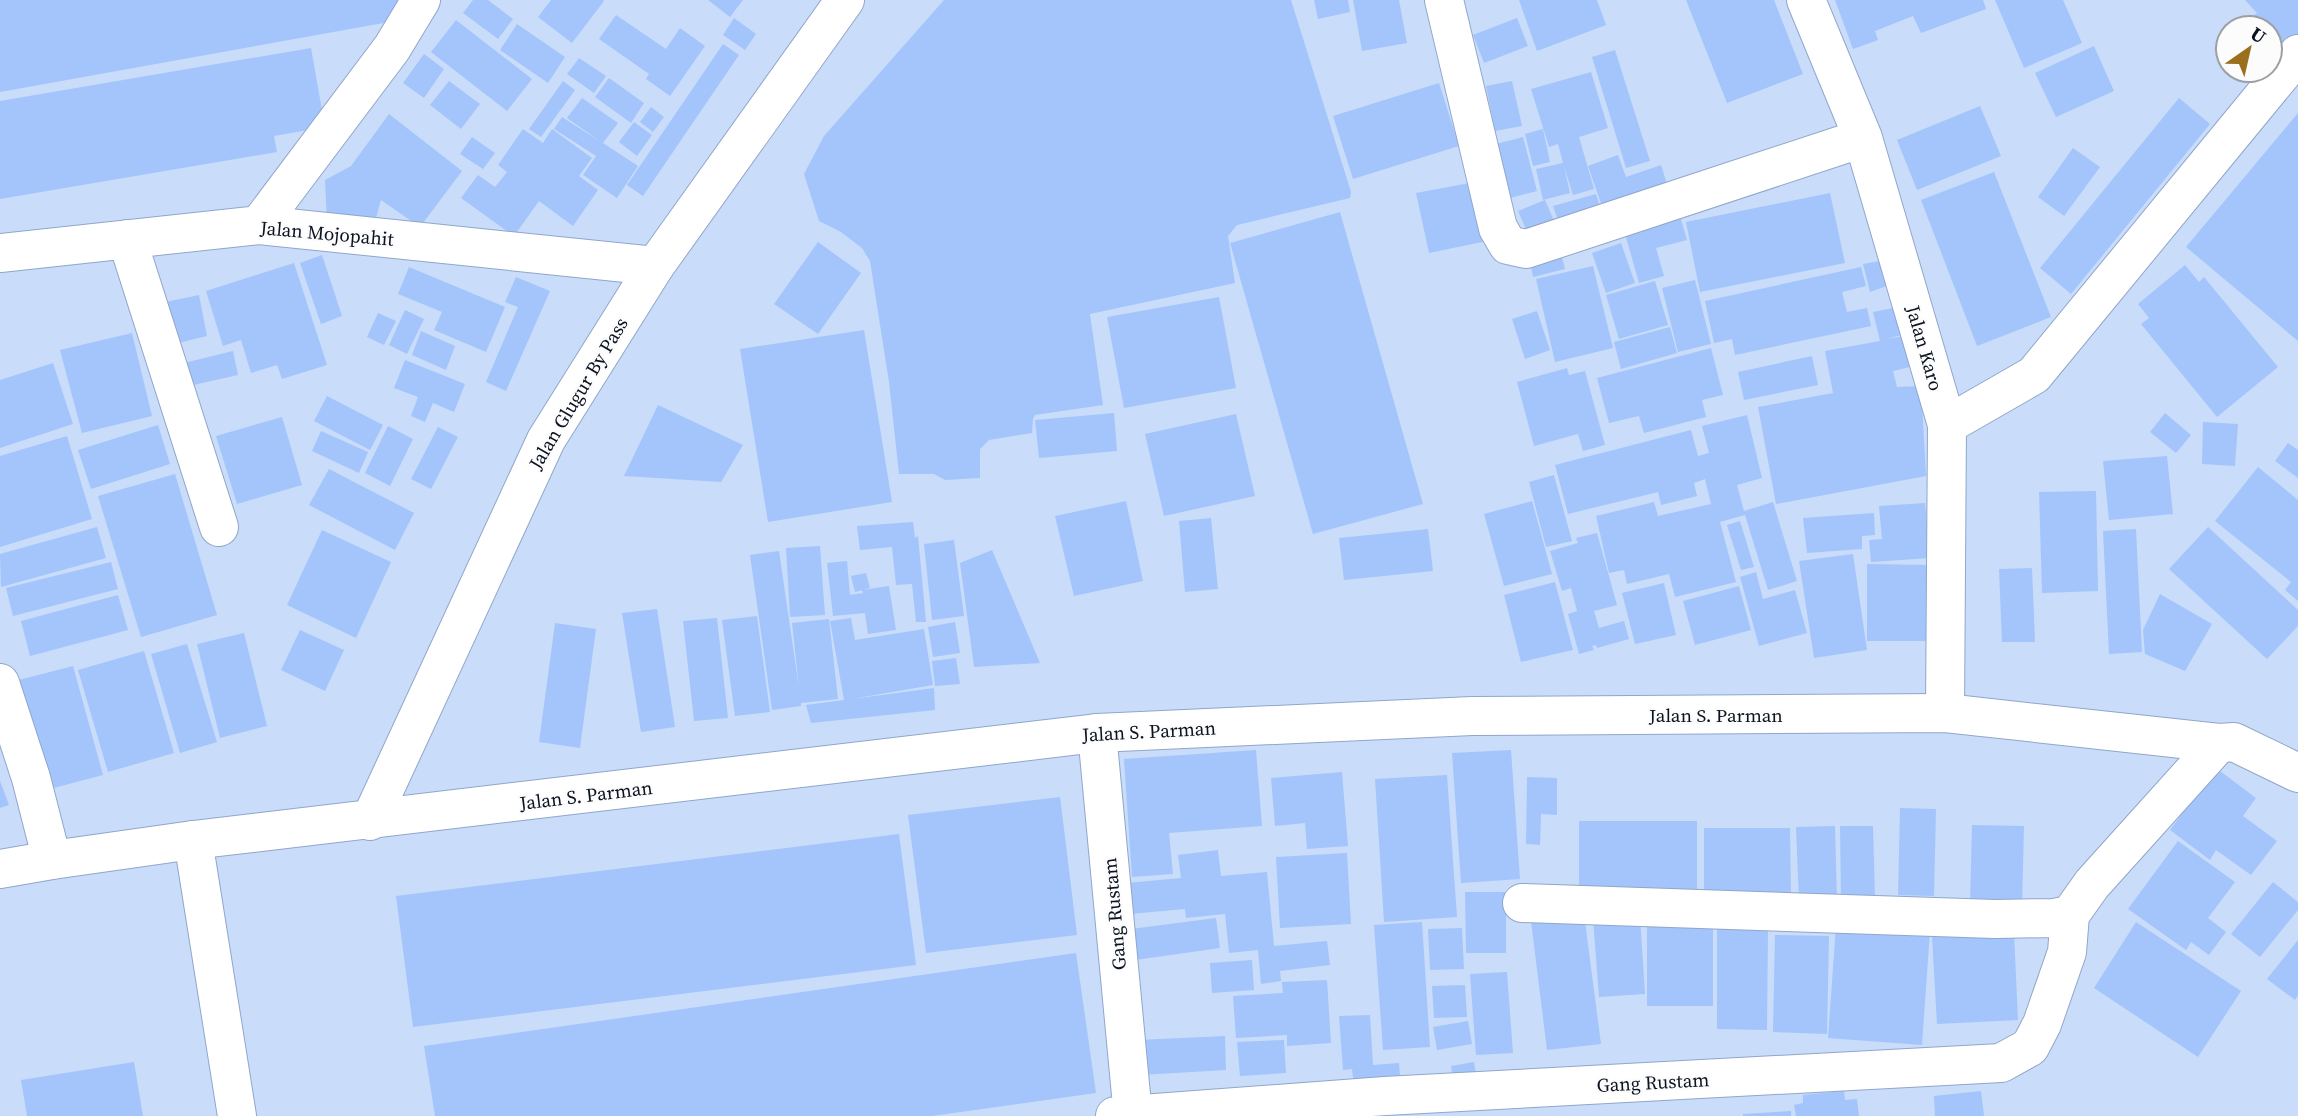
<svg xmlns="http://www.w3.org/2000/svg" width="2298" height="1116" font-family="'Source Serif 4',serif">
  <rect width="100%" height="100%" fill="#c9dcfa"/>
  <!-- building -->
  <path fill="#a3c5fb" d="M 0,0 L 402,0 L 406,19 L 0,92 Z
    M 473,0 L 488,0 L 513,19 L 498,39 L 463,13 Z
    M 551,0 L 603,0 L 604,1 L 572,43 L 538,17 Z
    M 708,0 L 743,0 L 730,17 Z
    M 944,0 L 1291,0 L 1351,192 L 1350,198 L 1237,225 L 1228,236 L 1235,283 L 1090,314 L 1103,405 L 1035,415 L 1033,419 L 1032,433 L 989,440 L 980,449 L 980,478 L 945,480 L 934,474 L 899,474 L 889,382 L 870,261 L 862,248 L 841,232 L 819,221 L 804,174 L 824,136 Z
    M 1314,0 L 1348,0 L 1350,12 L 1318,19 Z
    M 1353,0 L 1399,0 L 1407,43 L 1362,51 Z
    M 1519,0 L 1597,0 L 1606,25 L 1537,51 Z
    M 1686,0 L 1774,0 L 1803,74 L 1727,103 Z
    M 1835,0 L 1983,0 L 1986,9 L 1921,33 L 1913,16 L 1875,31 L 1878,40 L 1853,49 Z
    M 1995,0 L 2063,0 L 2082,43 L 2024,68 Z
    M 2245,0 L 2298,0 L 2298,41 L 2270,65 L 2270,28 L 2240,28 L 2257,13 Z
    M 616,15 L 666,49 L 680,28 L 705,46 L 670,96 L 646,79 L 649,74 L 599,39 Z
    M 734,18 L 756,34 L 745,50 L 723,35 Z
    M 1517,18 L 1528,46 L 1484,63 L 1473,35 Z
    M 456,20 L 532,79 L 507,111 L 431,52 Z
    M 517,24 L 565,57 L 548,83 L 500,50 Z
    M 723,44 L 739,55 L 643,196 L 627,185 Z
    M 2094,46 L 2114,91 L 2056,117 L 2035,73 Z
    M 311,48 L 325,127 L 274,136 L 277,152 L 0,199 L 0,101 Z
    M 1615,50 L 1650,161 L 1626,168 L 1592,57 Z
    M 424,54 L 444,69 L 424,98 L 403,83 Z
    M 579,58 L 606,76 L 594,93 L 567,74 Z
    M 1591,72 L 1608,128 L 1579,137 L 1594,189 L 1573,195 L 1564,166 L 1570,193 L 1543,200 L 1536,169 L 1563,163 L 1558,144 L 1549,147 L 1531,89 Z
    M 609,78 L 644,103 L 631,123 L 595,97 Z
    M 449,81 L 480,104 L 461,129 L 430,105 Z
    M 563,81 L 575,90 L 541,137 L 529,129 Z
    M 1512,81 L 1522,126 L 1495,131 L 1486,86 Z
    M 1439,83 L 1459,146 L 1353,179 L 1333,116 Z
    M 582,98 L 618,123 L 603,143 L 638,166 L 617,198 L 583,175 L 596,156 L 554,129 L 562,117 L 601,142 L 567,118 Z
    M 2179,98 L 2210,124 L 2071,294 L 2040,268 Z
    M 1980,106 L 2001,156 L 1917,190 L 1897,140 Z
    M 651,107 L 664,117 L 653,132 L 640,122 Z
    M 2298,113 L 2298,341 L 2186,247 Z
    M 389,114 L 462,171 L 420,227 L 381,200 L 376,218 L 327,221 L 325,180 L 351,166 Z
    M 634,122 L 652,135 L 637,156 L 619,142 Z
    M 523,129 L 543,143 L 552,129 L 592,158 L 579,176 L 598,190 L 573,226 L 539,201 L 514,236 L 461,198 L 478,175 L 495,187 L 507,172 L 498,165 Z
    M 1543,129 L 1550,162 L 1533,166 L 1525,134 Z
    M 472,137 L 495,153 L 483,169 L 460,154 Z
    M 1523,137 L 1537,191 L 1510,198 L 1496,144 Z
    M 2073,148 L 2100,167 L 2064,216 L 2038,197 Z
    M 1618,155 L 1626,177 L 1661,165 L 1668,187 L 1603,209 L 1588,166 Z
    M 1994,172 L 2051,317 L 1977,346 L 1921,200 Z
    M 1475,182 L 1487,241 L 1429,253 L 1416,193 Z
    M 1830,193 L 1845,263 L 1700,292 L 1686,222 Z
    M 1596,194 L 1601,210 L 1559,223 L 1553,206 Z
    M 1545,200 L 1555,223 L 1528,234 L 1518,211 Z
    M 1677,206 L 1687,240 L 1656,248 L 1664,276 L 1639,283 L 1622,223 Z
    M 1340,212 L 1423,504 L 1313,534 L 1230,243 Z
    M 818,242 L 861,273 L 818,334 L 774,304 Z
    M 1621,243 L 1635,283 L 1606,293 L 1592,253 Z
    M 1560,250 L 1565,269 L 1533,277 L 1529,258 Z
    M 322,255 L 342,316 L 321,324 L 300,263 Z
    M 1885,260 L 1892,284 L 1870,292 L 1863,264 Z
    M 294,263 L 327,365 L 282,379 L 277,365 L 251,373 L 241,340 L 223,346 L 206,291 Z
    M 2185,265 L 2199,282 L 2204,277 L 2278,367 L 2217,417 L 2141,324 L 2149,318 L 2138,304 Z
    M 1593,266 L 1613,348 L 1555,362 L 1536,279 Z
    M 409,267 L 505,307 L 486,352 L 434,330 L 442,312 L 398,294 Z
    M 1861,267 L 1866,286 L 1842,292 L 1847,312 L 1867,308 L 1871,326 L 1735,355 L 1732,339 L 1714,343 L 1705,301 Z
    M 516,277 L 550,291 L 506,391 L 486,382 L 518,307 L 505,302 Z
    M 1695,280 L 1711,344 L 1678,352 L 1662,288 Z
    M 1655,281 L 1668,325 L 1619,339 L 1606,295 Z
    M 199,295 L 207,336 L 170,345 L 161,303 Z
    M 1219,297 L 1236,388 L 1124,408 L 1107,317 Z
    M 1903,306 L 1909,333 L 1886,339 L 1910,335 L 1918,365 L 1893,371 L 1897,387 L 1921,386 L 1926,476 L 1776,504 L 1758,407 L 1833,393 L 1825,351 L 1880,341 L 1873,312 Z
    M 405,310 L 424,319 L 407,354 L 389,345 Z
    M 1537,311 L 1550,350 L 1525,359 L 1512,319 Z
    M 378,313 L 396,321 L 384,345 L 367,337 Z
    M 1670,327 L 1677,353 L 1621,369 L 1614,342 Z
    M 864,330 L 892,502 L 768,522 L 740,349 Z
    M 421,331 L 455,346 L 446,370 L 412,355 Z
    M 132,333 L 152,416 L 82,433 L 60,350 Z
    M 1711,348 L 1723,395 L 1702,400 L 1706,417 L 1644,433 L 1639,416 L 1609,423 L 1597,378 Z
    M 233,351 L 238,375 L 189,386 L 184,363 Z
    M 1812,356 L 1818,385 L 1744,400 L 1738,372 Z
    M 405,360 L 465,384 L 454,412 L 433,403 L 425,422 L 411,416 L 418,397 L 394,388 Z
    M 53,363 L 73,424 L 0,448 L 0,380 Z
    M 1567,368 L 1569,375 L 1585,371 L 1605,445 L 1583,451 L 1578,434 L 1534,446 L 1517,382 Z
    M 327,396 L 383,425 L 370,450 L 314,421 Z
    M 658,405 L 743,445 L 721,482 L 624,476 Z
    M 1114,413 L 1117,451 L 1039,458 L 1035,420 Z
    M 2165,413 L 2191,435 L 2176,453 L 2150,432 Z
    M 1236,414 L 1255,496 L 1164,516 L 1145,434 Z
    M 1747,415 L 1762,478 L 1737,485 L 1744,511 L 1773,502 L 1797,581 L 1768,590 L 1745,515 L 1720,522 L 1736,582 L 1675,597 L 1669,574 L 1627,584 L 1624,570 L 1609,573 L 1596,516 L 1654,502 L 1658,516 L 1711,504 L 1705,479 L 1694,483 L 1697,496 L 1661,505 L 1658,492 L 1568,514 L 1555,465 L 1691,430 L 1698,456 L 1709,453 L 1702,426 Z
    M 282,417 L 302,485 L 237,504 L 216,436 Z
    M 2203,422 L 2238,424 L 2235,466 L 2202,464 Z
    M 158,425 L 170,464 L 91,489 L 78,450 Z
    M 388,426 L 413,439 L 390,486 L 365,473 Z
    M 438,427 L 458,437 L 431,489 L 411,479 Z
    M 321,431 L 368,452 L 359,473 L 312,451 Z
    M 67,436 L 92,519 L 0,547 L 0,456 Z
    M 2288,443 L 2298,450 L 2298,478 L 2275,461 Z
    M 2167,456 L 2173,514 L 2109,520 L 2103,461 Z
    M 2258,467 L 2298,500 L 2298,601 L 2285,590 L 2291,582 L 2215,521 Z
    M 329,469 L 414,513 L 395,550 L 309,505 Z
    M 175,474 L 217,615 L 141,637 L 98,496 Z
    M 1554,475 L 1572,541 L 1546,547 L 1529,482 Z
    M 2096,491 L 2098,591 L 2042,593 L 2039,492 Z
    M 1126,501 L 1143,581 L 1074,596 L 1055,516 Z
    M 1532,501 L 1552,574 L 1504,586 L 1484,514 Z
    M 1925,503 L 1930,558 L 1871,562 L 1869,540 L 1882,539 L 1879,506 Z
    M 1874,513 L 1875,535 L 1862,536 L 1862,549 L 1807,553 L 1803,518 Z
    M 1211,518 L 1218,589 L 1185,592 L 1179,521 Z
    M 1740,521 L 1754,567 L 1741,570 L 1727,525 Z
    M 913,522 L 915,538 L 918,536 L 926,622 L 916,622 L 912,584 L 896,585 L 892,547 L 860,550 L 857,526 Z
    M 97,527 L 106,558 L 1,587 L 0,554 Z
    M 2208,527 L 2298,610 L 2298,626 L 2267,659 L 2169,569 Z
    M 1428,529 L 1433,571 L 1344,580 L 1339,538 Z
    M 2136,529 L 2142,652 L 2109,654 L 2103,531 Z
    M 322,530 L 391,562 L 356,638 L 287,605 Z
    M 1597,533 L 1617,605 L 1594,611 L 1599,628 L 1624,621 L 1629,639 L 1597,648 L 1596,645 L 1592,646 L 1594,650 L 1579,654 L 1568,614 L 1577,611 L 1571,588 L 1562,591 L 1550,551 L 1578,543 L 1576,538 Z
    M 954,540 L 964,616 L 932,620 L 924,544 Z
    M 820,546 L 825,615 L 790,617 L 786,548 Z
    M 992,550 L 1040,663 L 974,667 L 960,563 Z
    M 779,551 L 799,688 L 792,623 L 829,619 L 838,699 L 801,703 L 801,706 L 772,710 L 750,555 Z
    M 1853,554 L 1867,650 L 1814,658 L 1799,561 Z
    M 847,561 L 850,595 L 863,593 L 862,590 L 889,586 L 896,630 L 868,634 L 865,613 L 833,616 L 827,563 Z
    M 111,562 L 118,589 L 13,616 L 6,588 Z
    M 1867,564 L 1929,565 L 1929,641 L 1867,641 Z
    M 2032,568 L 2035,642 L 2002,642 L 1999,569 Z
    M 1756,572 L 1763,599 L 1795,590 L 1807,633 L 1759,646 L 1740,577 Z
    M 866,573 L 870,588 L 855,592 L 851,576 Z
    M 1555,582 L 1573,650 L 1521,662 L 1504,595 Z
    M 1664,583 L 1676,635 L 1635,644 L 1622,593 Z
    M 1739,586 L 1751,630 L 1695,645 L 1683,601 Z
    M 2160,594 L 2212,624 L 2185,671 L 2145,654 L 2143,630 Z
    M 118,595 L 128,630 L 30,656 L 21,621 Z
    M 657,609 L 675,727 L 641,732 L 622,613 Z
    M 757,616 L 770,712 L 735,716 L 722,620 Z
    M 717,618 L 728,718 L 694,721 L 683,621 Z
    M 851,618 L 855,640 L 924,629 L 933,685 L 852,699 L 934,688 L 935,710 L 811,723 L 806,705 L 844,700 L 830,621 Z
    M 955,622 L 960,653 L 933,657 L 928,627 Z
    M 555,623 L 596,629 L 580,748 L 539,742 Z
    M 300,630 L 344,650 L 325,691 L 281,670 Z
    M 244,633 L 267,726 L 220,738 L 197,644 Z
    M 187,644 L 217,742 L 180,753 L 151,654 Z
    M 144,651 L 174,753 L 108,772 L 78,670 Z
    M 956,658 L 960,684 L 935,686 L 932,661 Z
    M 73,666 L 103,775 L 46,790 L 15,681 Z
    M 1256,750 L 1262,826 L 1169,833 L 1173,874 L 1132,877 L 1124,759 Z
    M 1511,750 L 1520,879 L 1461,883 L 1452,753 Z
    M 2216,768 L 2256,798 L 2243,816 L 2277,841 L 2251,875 L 2216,850 L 2210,860 L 2170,830 Z
    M 1342,772 L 1348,846 L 1307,849 L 1305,823 L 1275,826 L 1271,778 Z
    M 1447,775 L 1457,917 L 1384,922 L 1375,779 Z
    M 1527,777 L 1557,778 L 1557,815 L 1541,814 L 1540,845 L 1526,844 Z
    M 0,781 L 9,805 L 0,808 Z
    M 1060,797 L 1077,935 L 926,953 L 908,815 Z
    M 1900,808 L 1936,809 L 1934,896 L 1898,895 Z
    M 1579,821 L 1697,821 L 1697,893 L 1579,893 Z
    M 1972,825 L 2024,826 L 2022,906 L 1970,904 Z
    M 1835,826 L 1837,900 L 1799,901 L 1796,827 Z
    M 1840,826 L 1873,826 L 1875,898 L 1841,899 Z
    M 1704,828 L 1790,828 L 1791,896 L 1704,896 Z
    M 899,834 L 916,965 L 413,1027 L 396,896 Z
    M 2178,841 L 2235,882 L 2208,918 L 2226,932 L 2209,955 L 2191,942 L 2186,950 L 2128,909 Z
    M 1218,850 L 1221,876 L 1267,872 L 1274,946 L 1327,941 L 1330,965 L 1280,971 L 1281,981 L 1261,984 L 1258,950 L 1229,953 L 1225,914 L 1186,918 L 1185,909 L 1130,914 L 1127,883 L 1181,878 L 1178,855 Z
    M 1347,853 L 1351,924 L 1280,928 L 1276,857 Z
    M 2273,882 L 2298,902 L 2298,910 L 2260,957 L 2231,934 Z
    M 1465,892 L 1506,892 L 1506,953 L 1466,953 Z
    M 1584,914 L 1601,1044 L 1547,1050 L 1531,921 Z
    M 1640,916 L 1645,994 L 1599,997 L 1593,919 Z
    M 1216,918 L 1220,948 L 1135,960 L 1131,929 Z
    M 1647,920 L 1713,920 L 1713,1006 L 1647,1006 Z
    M 1422,922 L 1430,1047 L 1383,1050 L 1374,925 Z
    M 2136,922 L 2241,991 L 2198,1057 L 2094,988 Z
    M 1836,925 L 1930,931 L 1922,1045 L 1828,1038 Z
    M 1462,928 L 1464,969 L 1430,970 L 1428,929 Z
    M 1717,928 L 1768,928 L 1767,1030 L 1717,1029 Z
    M 2014,933 L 2018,1020 L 1937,1024 L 1932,937 Z
    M 1775,935 L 1829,936 L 1827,1034 L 1773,1032 Z
    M 2298,940 L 2298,995 L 2295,1000 L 2267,979 Z
    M 1076,953 L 1096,1093 L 932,1116 L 435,1116 L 424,1046 Z
    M 1252,960 L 1254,990 L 1212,993 L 1210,963 Z
    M 1507,972 L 1513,1053 L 1476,1055 L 1470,974 Z
    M 1327,980 L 1331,1043 L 1287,1046 L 1287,1035 L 1236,1038 L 1233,996 L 1283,993 L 1282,982 Z
    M 1465,985 L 1467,1017 L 1434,1018 L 1432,986 Z
    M 1370,1015 L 1373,1065 L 1399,1063 L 1401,1090 L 1355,1094 L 1352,1069 L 1343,1070 L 1339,1016 Z
    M 1468,1021 L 1472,1044 L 1437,1050 L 1433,1027 Z
    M 1225,1036 L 1226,1070 L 1141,1075 L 1138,1040 Z
    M 1284,1040 L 1286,1073 L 1240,1076 L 1237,1042 Z
    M 134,1062 L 143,1116 L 27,1116 L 21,1080 Z
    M 1474,1062 L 1476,1074 L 1453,1078 L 1451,1066 Z
    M 1844,1091 L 1845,1100 L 1857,1099 L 1859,1116 L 1796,1116 L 1794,1105 L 1803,1103 L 1803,1095 Z
    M 1981,1091 L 1984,1116 L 1935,1116 L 1934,1096 Z
    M 1791,1111 L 1791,1116 L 1743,1116 L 1743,1114 Z"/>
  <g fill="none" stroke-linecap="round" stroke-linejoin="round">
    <!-- minor casing -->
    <g stroke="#90a6ca" stroke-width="40">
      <path id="minor" d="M 1444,0 L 1498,228 L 1508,245 L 1526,249 L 1863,138
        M 1806,0 L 1863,138 L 1947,425 L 1945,713
        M 259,225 L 392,48 L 421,0
        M 127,239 L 219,527
        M 0,253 L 259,225 L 655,266
        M 1947,425 L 2034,375 L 2298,54
        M 0,683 L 31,778 L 52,860
        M 1097,733 L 1133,1116
        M 193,840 L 237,1116
        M 1522,903 L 1995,919 L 2054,918 L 2070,915 L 2092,884 L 2219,743
        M 1115,1116 L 1385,1096 L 2001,1063 L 2030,1047 L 2042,1024 L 2067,952 L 2070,915"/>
    </g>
    <!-- major casing -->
    <g stroke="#90a6ca" stroke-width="40">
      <path id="major" d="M 370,821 L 546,440 L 655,266 L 845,0
        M 0,869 L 52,860 L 193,840 L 1097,733 L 1472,716 L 1945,713 L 2219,743 L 2234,742 L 2298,773"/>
    </g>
    <!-- minor -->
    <use href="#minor" stroke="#fff" stroke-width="38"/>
    <!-- major -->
    <use href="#major" stroke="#fff" stroke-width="38"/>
  </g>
  <g text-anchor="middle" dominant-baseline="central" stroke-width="5" stroke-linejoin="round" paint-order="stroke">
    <!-- street labels -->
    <g font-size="19" fill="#0b1320" stroke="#fcfcfc">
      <text transform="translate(327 233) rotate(5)">Jalan Mojopahit</text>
      <text transform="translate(1925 348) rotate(74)">Jalan Karo</text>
      <text transform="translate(578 393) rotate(-59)">Jalan Glugur By Pass</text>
      <text x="1716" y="715">Jalan S. Parman</text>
      <text transform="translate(1149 731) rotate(-3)">Jalan S. Parman</text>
      <text transform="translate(586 795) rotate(-7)">Jalan S. Parman</text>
      <text transform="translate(1114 914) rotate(-95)">Gang Rustam</text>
      <text transform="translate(1653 1082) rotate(-3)">Gang Rustam</text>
    </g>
  </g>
  <!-- north arrow -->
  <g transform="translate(2249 49) rotate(34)"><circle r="33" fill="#fcfcfc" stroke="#9c9fa4" stroke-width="2"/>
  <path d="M0-5L12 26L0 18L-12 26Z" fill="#9a701d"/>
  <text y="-10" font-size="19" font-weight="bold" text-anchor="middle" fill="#0b1320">U</text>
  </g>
</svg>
